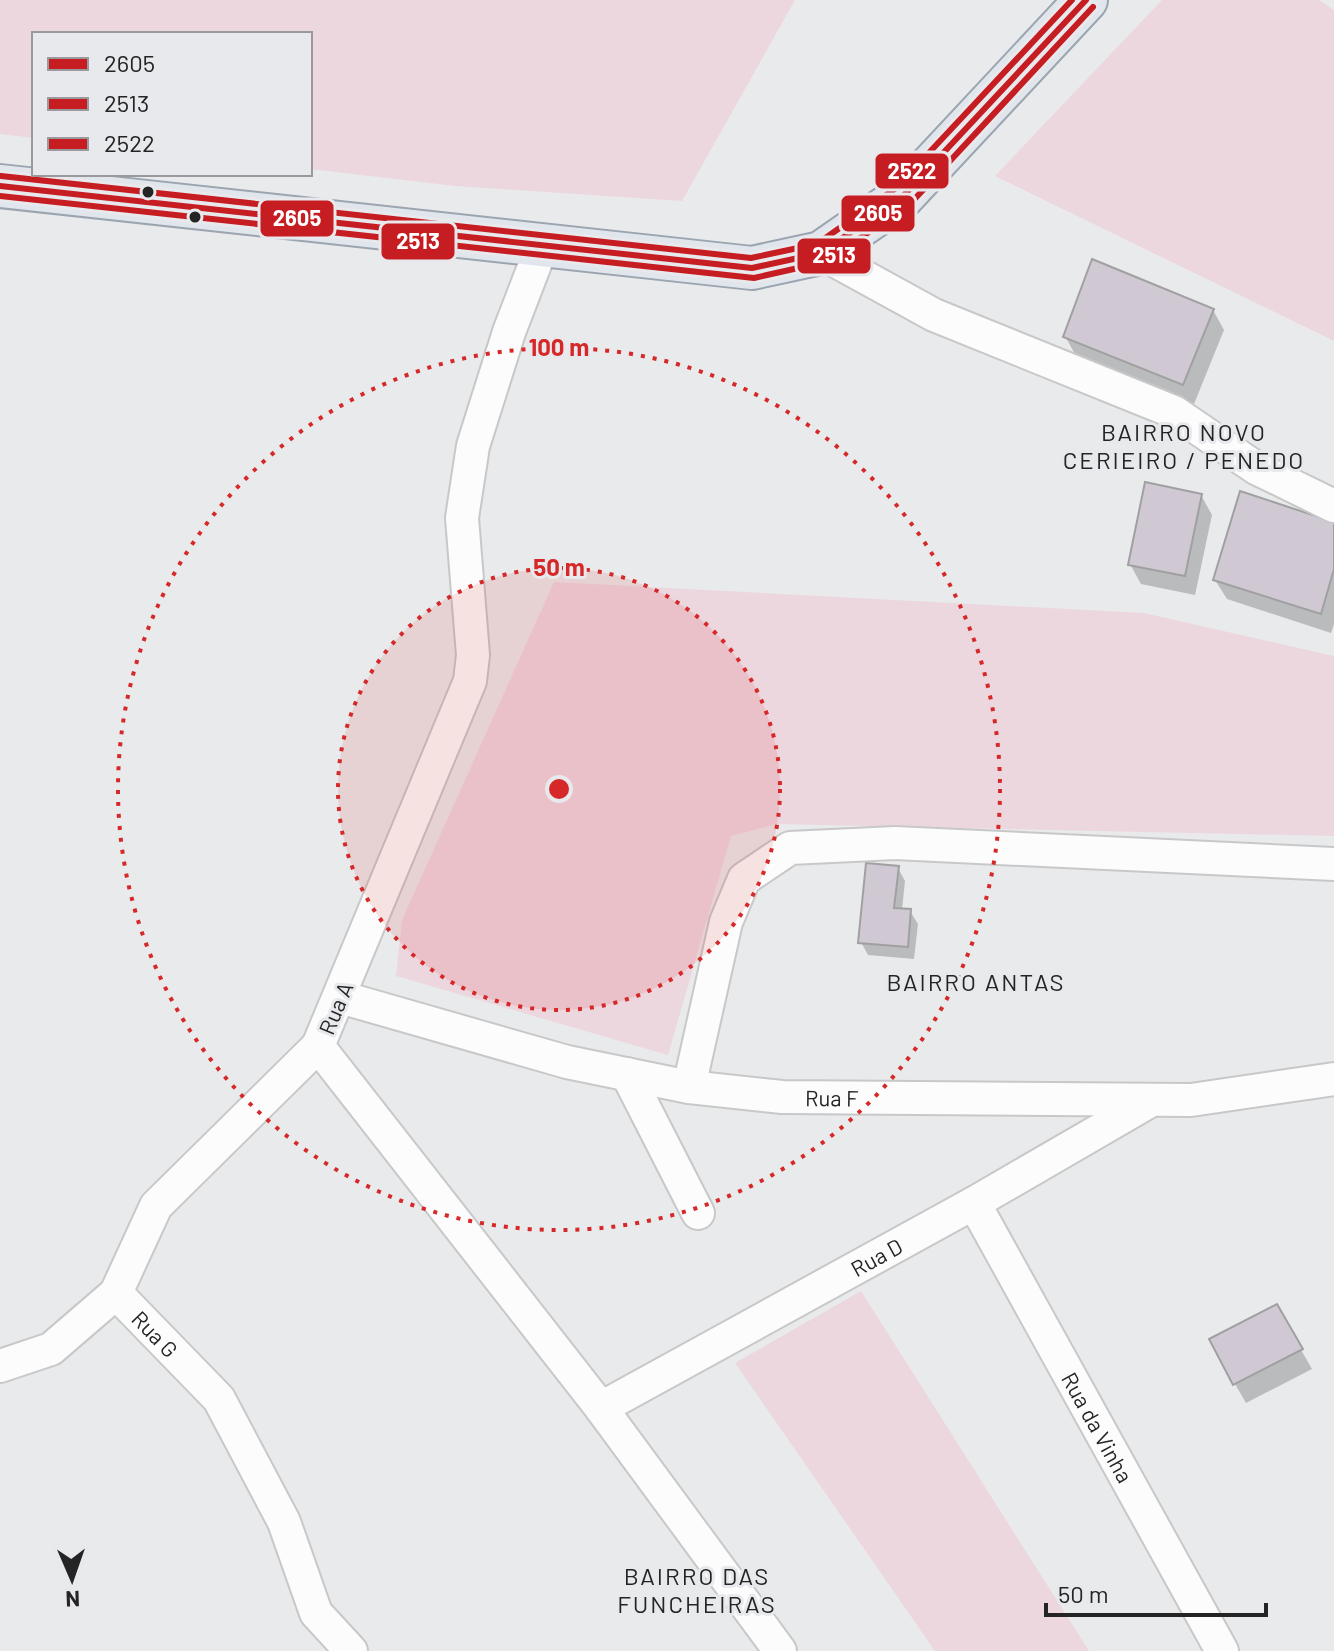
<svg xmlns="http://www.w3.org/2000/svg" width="1334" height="1651" font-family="Barlow,sans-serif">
  <rect width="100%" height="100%" fill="#e9eaeb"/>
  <!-- green -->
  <path fill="#edd7df" d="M 0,0 L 795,0 L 682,201 L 455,186 L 310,169 L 310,34 L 34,34 L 34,138 L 0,134 Z
    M 1162,0 L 1319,0 L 1334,10 L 1334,341 L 995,176 Z
    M 554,582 L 1144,613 L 1334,656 L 1334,836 L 776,824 L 731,836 L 668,1055 L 396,976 L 402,920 Z
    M 861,1291 L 1089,1651 L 935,1651 L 735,1363 Z"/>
  <!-- shadow -->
  <path fill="#0003" d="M 1213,310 L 1224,330 L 1194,404 L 1076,356 L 1065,336 Z
    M 1201,495 L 1212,515 L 1195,595 L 1141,584 L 1130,564 Z
    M 1334,524 L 1334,624 L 1331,633 L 1227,599 L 1215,580 Z
    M 898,868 L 905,881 L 902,910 L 910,911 L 918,924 L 914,959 L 868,955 L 861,942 Z
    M 1276,1306 L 1312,1369 L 1246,1403 L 1235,1384 Z"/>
  <!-- building -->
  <path fill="#d0c9d3" stroke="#a0a0a1" stroke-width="2" d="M 1092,259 L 1214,309 L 1183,385 L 1063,337 Z
    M 1145,482 L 1202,494 L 1185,576 L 1128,565 Z
    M 1240,491 L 1334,522 L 1334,569 L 1321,614 L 1213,580 Z
    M 866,863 L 899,866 L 894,908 L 911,909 L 908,947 L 858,943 Z
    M 1277,1304 L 1303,1349 L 1233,1385 L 1209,1339 Z"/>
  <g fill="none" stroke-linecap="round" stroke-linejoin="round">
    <!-- minor casing -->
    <g stroke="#c8c8c9" stroke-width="36">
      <g id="minor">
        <path d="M 542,246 L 509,332 L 473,446 L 462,518 L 473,655 L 470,681 L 318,1046 L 601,1408 L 780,1651"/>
        <path d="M 821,253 L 934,315 L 1174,412 L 1256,468 L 1334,506"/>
        <path id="s1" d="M 340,997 L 567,1062 L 689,1087 L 782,1097 L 1191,1100 L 1334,1079"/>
        <path id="s2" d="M 318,1046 L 156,1206 L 116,1293 L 219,1399 L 284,1522 L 316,1613 L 351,1651"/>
        <path d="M 627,1074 L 698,1213"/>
        <path d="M 689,1087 L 726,922 L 744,879 L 790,848 L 895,843 L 1334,864"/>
        <path id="s3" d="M 974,1203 L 1222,1651"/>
        <path d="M 0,1366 L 51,1349 L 116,1293"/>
        <path id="s4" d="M 601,1408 L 974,1203 L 1150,1101"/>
      </g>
    </g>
    <!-- major casing -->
    <g stroke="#9ba5b0" stroke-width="46">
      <path id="major" d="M 0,186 L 752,268 L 821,253 L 903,196 L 1086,0"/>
    </g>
    <!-- minor -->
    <use href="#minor" stroke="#fcfcfc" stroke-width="32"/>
    <!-- major -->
    <use href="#major" stroke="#e0e6ec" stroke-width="42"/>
    <!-- bus-1 casing -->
    <g stroke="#e8e9ec" stroke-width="12">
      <path id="bus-1" d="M 0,186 L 752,268 L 821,253 L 903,196 L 1086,0"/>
    </g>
    <!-- bus-2 casing -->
    <g stroke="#e8e9ec" stroke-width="12">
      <path id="bus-2" d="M 0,196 L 754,278 L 825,262 L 910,204 L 1093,7"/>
    </g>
    <!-- bus-3 casing -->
    <g stroke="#e8e9ec" stroke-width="12">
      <path id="bus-3" d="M 1,176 L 751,258 L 817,244 L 896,188 L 1072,0"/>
    </g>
    <!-- bus-1 -->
    <use href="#bus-1" stroke="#c61d23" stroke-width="6"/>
    <!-- bus-2 -->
    <use href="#bus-2" stroke="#c61d23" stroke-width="6"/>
    <!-- bus-3 -->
    <use href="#bus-3" stroke="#c61d23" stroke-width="6"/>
  </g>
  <!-- distance rings -->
  <circle cx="559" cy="789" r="221" fill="#d62828" fill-opacity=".12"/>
  <g fill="none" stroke="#d62828" stroke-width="4" stroke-dasharray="4 8">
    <circle cx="559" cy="789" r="221"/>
    <circle cx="559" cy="789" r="441"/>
  </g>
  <!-- markers -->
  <g fill="#242425" stroke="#e8e9ec" stroke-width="3">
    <circle cx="148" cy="192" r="7"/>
    <circle cx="195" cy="217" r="7"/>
  </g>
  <g text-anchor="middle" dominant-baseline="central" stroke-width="6" stroke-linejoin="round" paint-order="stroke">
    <!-- street labels -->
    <g font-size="22" fill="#242425" stroke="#e8e9ec">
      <text transform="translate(335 1008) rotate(-67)">Rua A</text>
      <text stroke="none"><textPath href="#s1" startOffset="504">Rua F</textPath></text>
      <text stroke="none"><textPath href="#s4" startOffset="314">Rua D</textPath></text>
      <text stroke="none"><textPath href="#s2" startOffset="380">Rua G</textPath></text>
      <text stroke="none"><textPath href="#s3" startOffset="256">Rua da Vinha</textPath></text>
    </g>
    <!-- neighbourhood labels -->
    <g font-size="24" letter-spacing="2" fill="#242425" stroke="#e8e9ec">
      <text x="1184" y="431">BAIRRO NOVO<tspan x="1184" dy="28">CERIEIRO / PENEDO</tspan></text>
      <text x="976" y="981">BAIRRO ANTAS</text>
      <text x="697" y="1575">BAIRRO DAS<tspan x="697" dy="28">FUNCHEIRAS</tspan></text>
    </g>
  </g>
  <circle cx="559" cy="789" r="12" fill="#d62828" stroke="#e8e9ec" stroke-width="4"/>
  <g font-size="24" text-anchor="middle" font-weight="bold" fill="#d62828" stroke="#e8e9ec" stroke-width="6" stroke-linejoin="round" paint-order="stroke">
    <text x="559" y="356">100 m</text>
    <text x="559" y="576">50 m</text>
  </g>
  <g stroke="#e8e9ec" stroke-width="3">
    <rect x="874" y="152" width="76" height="38" rx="8" fill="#c61d23"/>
    <rect x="840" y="194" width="76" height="39" rx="8" fill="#c61d23"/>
    <rect x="259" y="199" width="76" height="39" rx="8" fill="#c61d23"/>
    <rect x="380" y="222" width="76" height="39" rx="8" fill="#c61d23"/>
    <rect x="796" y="237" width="76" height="38" rx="8" fill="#c61d23"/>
  </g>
  <g font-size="22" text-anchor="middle" font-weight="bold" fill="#fff">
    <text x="912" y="179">2522</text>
    <text x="878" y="221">2605</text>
    <text x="297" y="226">2605</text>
    <text x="418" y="249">2513</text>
    <text x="834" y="263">2513</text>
  </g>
  <!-- legend -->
  <rect x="32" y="32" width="280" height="144" fill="#e8e9ec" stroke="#9a9a9c" stroke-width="2"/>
  <rect x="48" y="58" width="40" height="12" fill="#c61d23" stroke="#9a9a9c" stroke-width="2"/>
  <text x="104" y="72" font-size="24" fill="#242425">2605</text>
  <rect x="48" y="98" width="40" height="12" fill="#c61d23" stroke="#9a9a9c" stroke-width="2"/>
  <text x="104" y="112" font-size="24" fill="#242425">2513</text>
  <rect x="48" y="138" width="40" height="12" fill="#c61d23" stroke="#9a9a9c" stroke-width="2"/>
  <text x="104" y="152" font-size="24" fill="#242425">2522</text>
  <!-- north arrow -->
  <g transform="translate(72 1579) rotate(178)" stroke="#e8e9ec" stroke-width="6" paint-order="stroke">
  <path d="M0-6L14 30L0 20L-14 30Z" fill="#242425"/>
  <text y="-12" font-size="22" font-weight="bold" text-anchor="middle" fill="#242425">N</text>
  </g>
  <!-- scale -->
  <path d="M1046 1603v12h220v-12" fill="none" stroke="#242425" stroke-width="4"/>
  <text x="1058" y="1603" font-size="24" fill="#242425" stroke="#e8e9ec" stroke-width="6" paint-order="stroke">50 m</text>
</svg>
